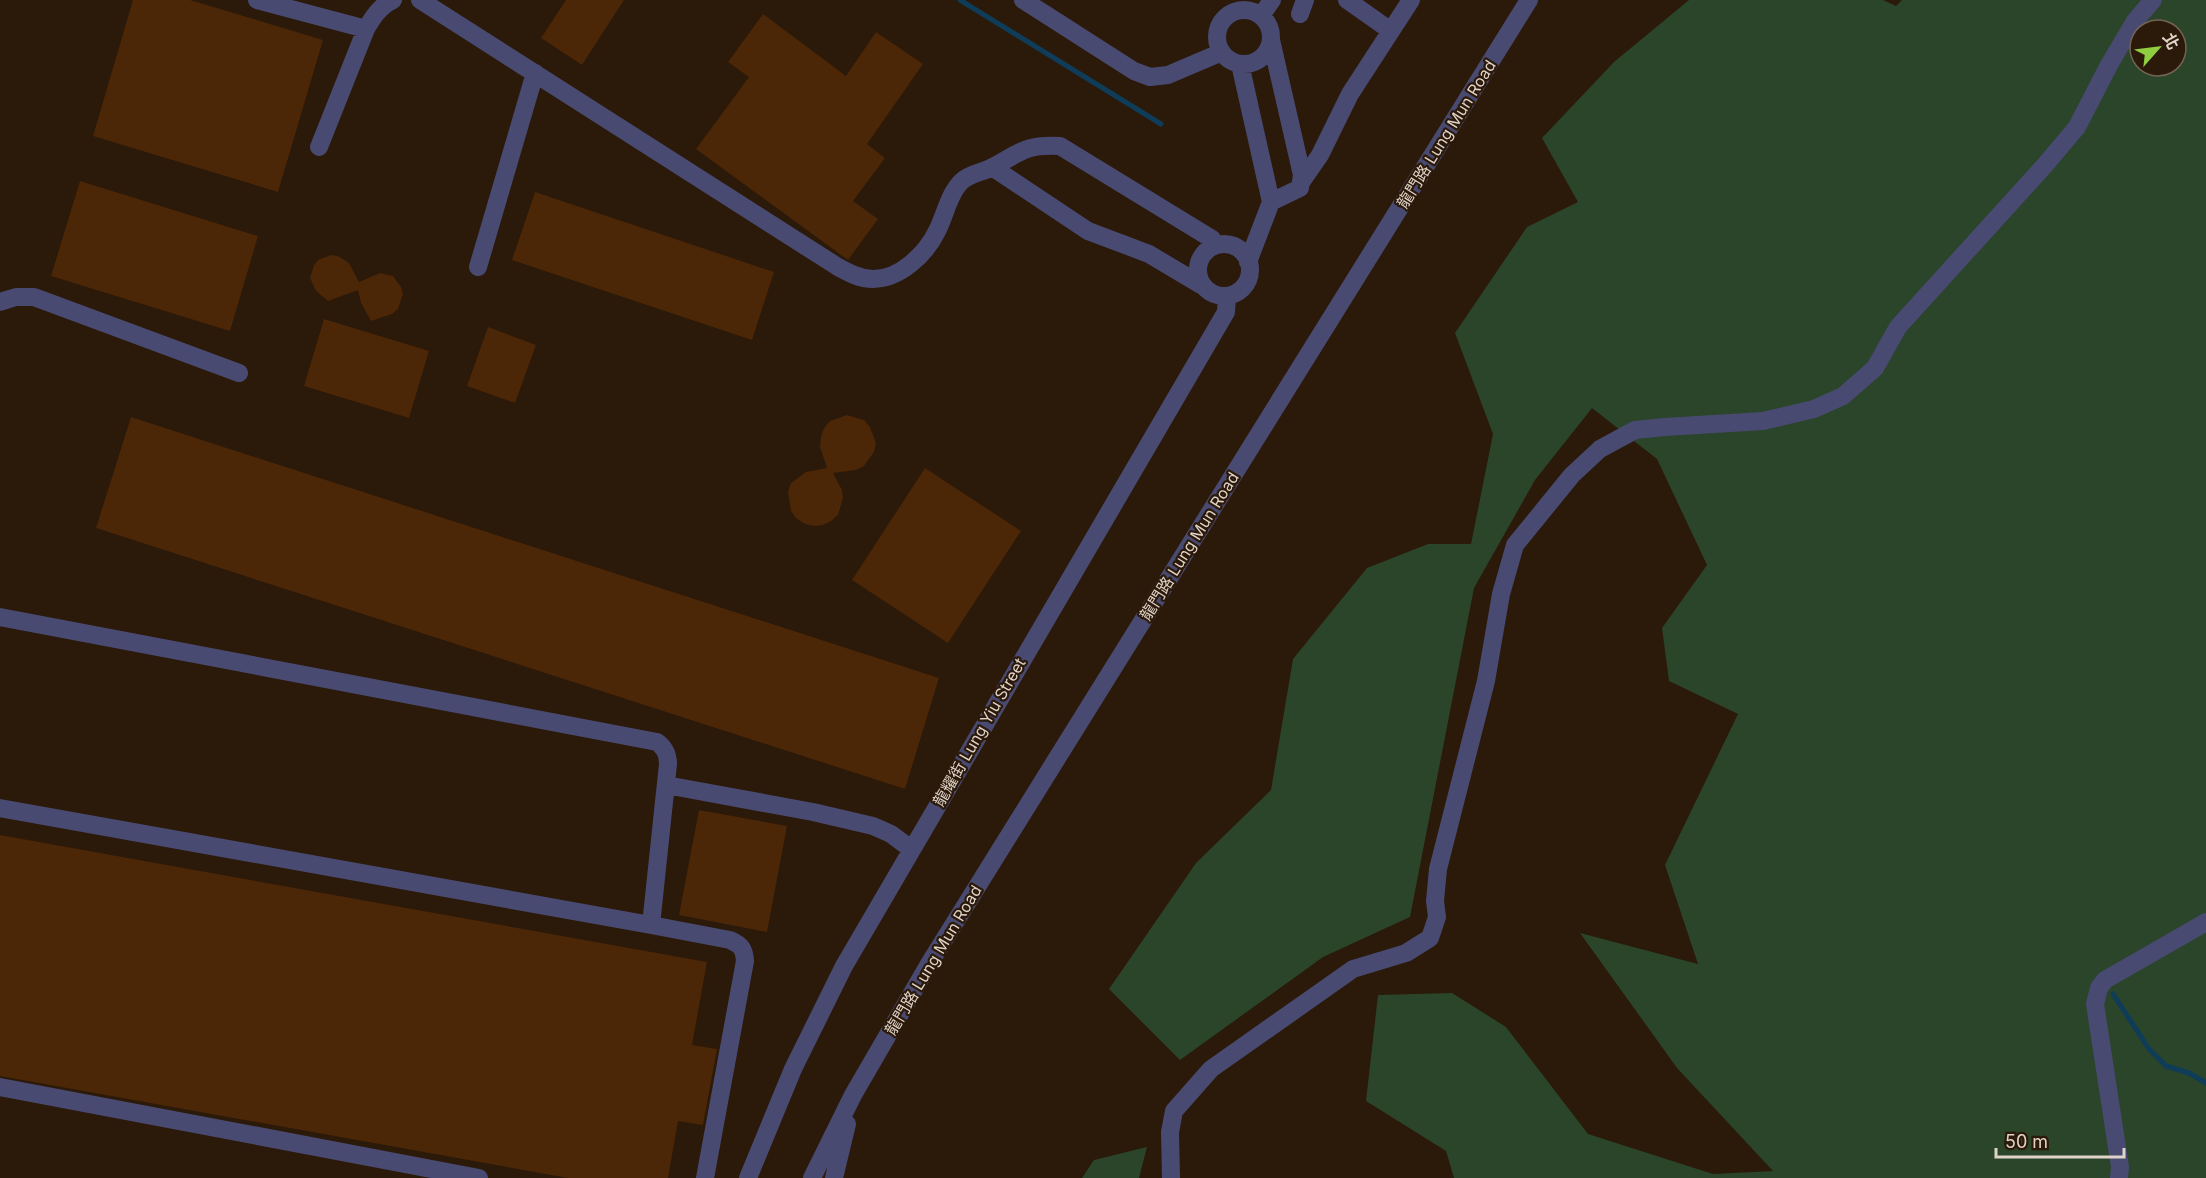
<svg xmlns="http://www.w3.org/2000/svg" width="2206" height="1178" font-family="Inter,'Noto Sans TC',sans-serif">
  <rect width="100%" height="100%" fill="#2b1909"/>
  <!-- green -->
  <path fill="#2a452a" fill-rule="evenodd" d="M 1689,0 L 1883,0 L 1896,6 L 1902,0 L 2206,0 L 2206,1178 L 1454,1178 L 1446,1151 L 1366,1101 L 1378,995 L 1452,993 L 1506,1027 L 1588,1134 L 1713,1174 L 1773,1171 L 1677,1068 L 1580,933 L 1698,964 L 1665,865 L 1738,714 L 1669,681 L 1662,628 L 1707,565 L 1657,459 L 1592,408 L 1535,480 L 1474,588 L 1410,917 L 1323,957 L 1180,1060 L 1109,989 L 1196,863 L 1271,790 L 1293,659 L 1367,568 L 1428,544 L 1471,544 L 1493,434 L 1455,333 L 1527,227 L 1578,202 L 1542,138 L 1614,62 ZM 2140,30 L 2176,30 L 2176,66 L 2140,66 Z
    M 1147,1147 L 1139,1178 L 1082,1178 L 1094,1160 Z"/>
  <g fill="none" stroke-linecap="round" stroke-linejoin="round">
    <!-- stream -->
    <path stroke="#0f3c58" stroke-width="5" d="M 960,0 L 1161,124
      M 2113,994 L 2149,1049 L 2166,1066 L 2189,1073 L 2206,1083"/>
  </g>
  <!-- building -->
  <path fill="#4b2607" d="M 133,0 L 190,0 L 323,40 L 278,192 L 93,136 Z
    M 566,0 L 624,0 L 582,65 L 541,38 Z
    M 763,14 L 846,76 L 876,32 L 923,64 L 867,144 L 885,158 L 853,201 L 878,219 L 848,260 L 696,149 L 749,77 L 728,62 Z
    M 80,181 L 258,236 L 230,331 L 51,276 Z
    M 535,192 L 774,272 L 752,340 L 512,260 Z
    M 331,255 L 338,256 L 349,263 L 359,282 L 380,273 L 393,276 L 401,287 L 403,294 L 398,309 L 392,314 L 371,321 L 361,303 L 358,290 L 328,301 L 316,291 L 310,278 L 314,265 L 318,260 Z
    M 324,319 L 429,351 L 409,418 L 304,386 Z
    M 488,327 L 536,345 L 515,403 L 467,386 Z
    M 847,415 L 864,420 L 870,427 L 876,443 L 874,452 L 864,466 L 856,470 L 833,473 L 842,490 L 843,498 L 838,515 L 831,521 L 823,525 L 814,526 L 805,524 L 796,518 L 791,511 L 788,492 L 791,483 L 806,472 L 827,468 L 820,447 L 821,437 L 824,428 L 830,421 Z
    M 131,417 L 939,678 L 905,789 L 96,528 Z
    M 925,468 L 1021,531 L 948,643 L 852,580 Z
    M 699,810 L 787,826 L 767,932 L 679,915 Z
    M 0,835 L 707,962 L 692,1045 L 717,1049 L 703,1125 L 678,1121 L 668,1178 L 568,1178 L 0,1076 Z"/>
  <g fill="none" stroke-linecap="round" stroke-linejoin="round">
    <!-- minor -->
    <path stroke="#494a72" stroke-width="18" d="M 257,0 L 366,29
      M 420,0 L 838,267 C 849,273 860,279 873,279 C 900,279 926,254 937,231 C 945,216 949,193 962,181 C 969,174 982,172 991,168 C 1020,153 1024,144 1060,146 L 1212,239 L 1216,245
      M 1023,0 L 1134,71 L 1150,77 L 1168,75 L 1222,52
      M 1347,0 L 1391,31
      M1217 37a27 27 0 1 1 54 0a27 27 0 1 1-54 0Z
      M 1300,14 L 1305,0
      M 1261,16 L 1272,0
      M 1271,40 L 1302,175 L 1300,188 L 1271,202
      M 1240,64 L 1271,202 L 1248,262
      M 319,147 L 366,29 C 373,17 380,6 393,0
      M 992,167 L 1088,231 L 1149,254 L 1201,285
      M 1302,181 L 1320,155 L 1350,94 L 1411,0
      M1198 270a26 26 0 1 1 52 0a26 26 0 1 1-52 0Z
      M 478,267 L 535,73
      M 0,302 L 16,297 L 34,297 L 239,373
      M 0,617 L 657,742 C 665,748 668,754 668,764 L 651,925
      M 666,785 L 813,812 L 873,826 L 891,834 L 911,849
      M 0,808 L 651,925 L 730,940 C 741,945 744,948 745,961 L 705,1178
      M 0,1087 L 479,1178
      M 748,1178 L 793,1069 L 844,966 L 1226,312 L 1227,296
      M 812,1178 L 853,1095 L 929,964 L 1529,0
      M 834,1178 L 847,1124
      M 1171,1178 L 1170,1132 L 1174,1111 L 1211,1069 L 1353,969 L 1406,953 L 1430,938 L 1437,917 L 1435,901 L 1438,869 L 1486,681 L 1501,594 L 1515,545 L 1572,475 L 1600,449 L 1635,430 L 1665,427 L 1763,421 L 1814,409 L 1843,396 L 1875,368 L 1898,327 L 2045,165 L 2077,127 L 2109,65 L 2135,21 L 2153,0
      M 2119,1178 L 2120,1167 L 2095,1004 L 2099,988 L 2105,980 L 2206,922"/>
  </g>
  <g text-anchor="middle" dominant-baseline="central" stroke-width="4.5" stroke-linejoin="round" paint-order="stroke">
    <!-- street labels -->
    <g font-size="16" fill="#dfd3c9" stroke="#2b1909">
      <text transform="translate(1446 134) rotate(-58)">龍門路 Lung Mun Road</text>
      <text transform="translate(1189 546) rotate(-58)">龍門路 Lung Mun Road</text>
      <text transform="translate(979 732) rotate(-60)">龍耀街 Lung Yiu Street</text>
      <text transform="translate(933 960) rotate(-59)">龍門路 Lung Mun Road</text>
    </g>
  </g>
  <!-- north arrow -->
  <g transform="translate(2158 48) rotate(62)"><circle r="28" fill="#2b1909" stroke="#736356" stroke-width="1.5"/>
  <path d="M0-4.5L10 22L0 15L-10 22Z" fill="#8fcd41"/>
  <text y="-9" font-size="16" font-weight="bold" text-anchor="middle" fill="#dfd3c9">北</text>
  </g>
  <!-- scale -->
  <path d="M1996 1148v9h128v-9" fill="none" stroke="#dfd3c9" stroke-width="3"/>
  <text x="2005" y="1148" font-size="18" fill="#dfd3c9" stroke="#2b1909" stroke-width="4.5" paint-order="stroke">50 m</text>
</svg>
